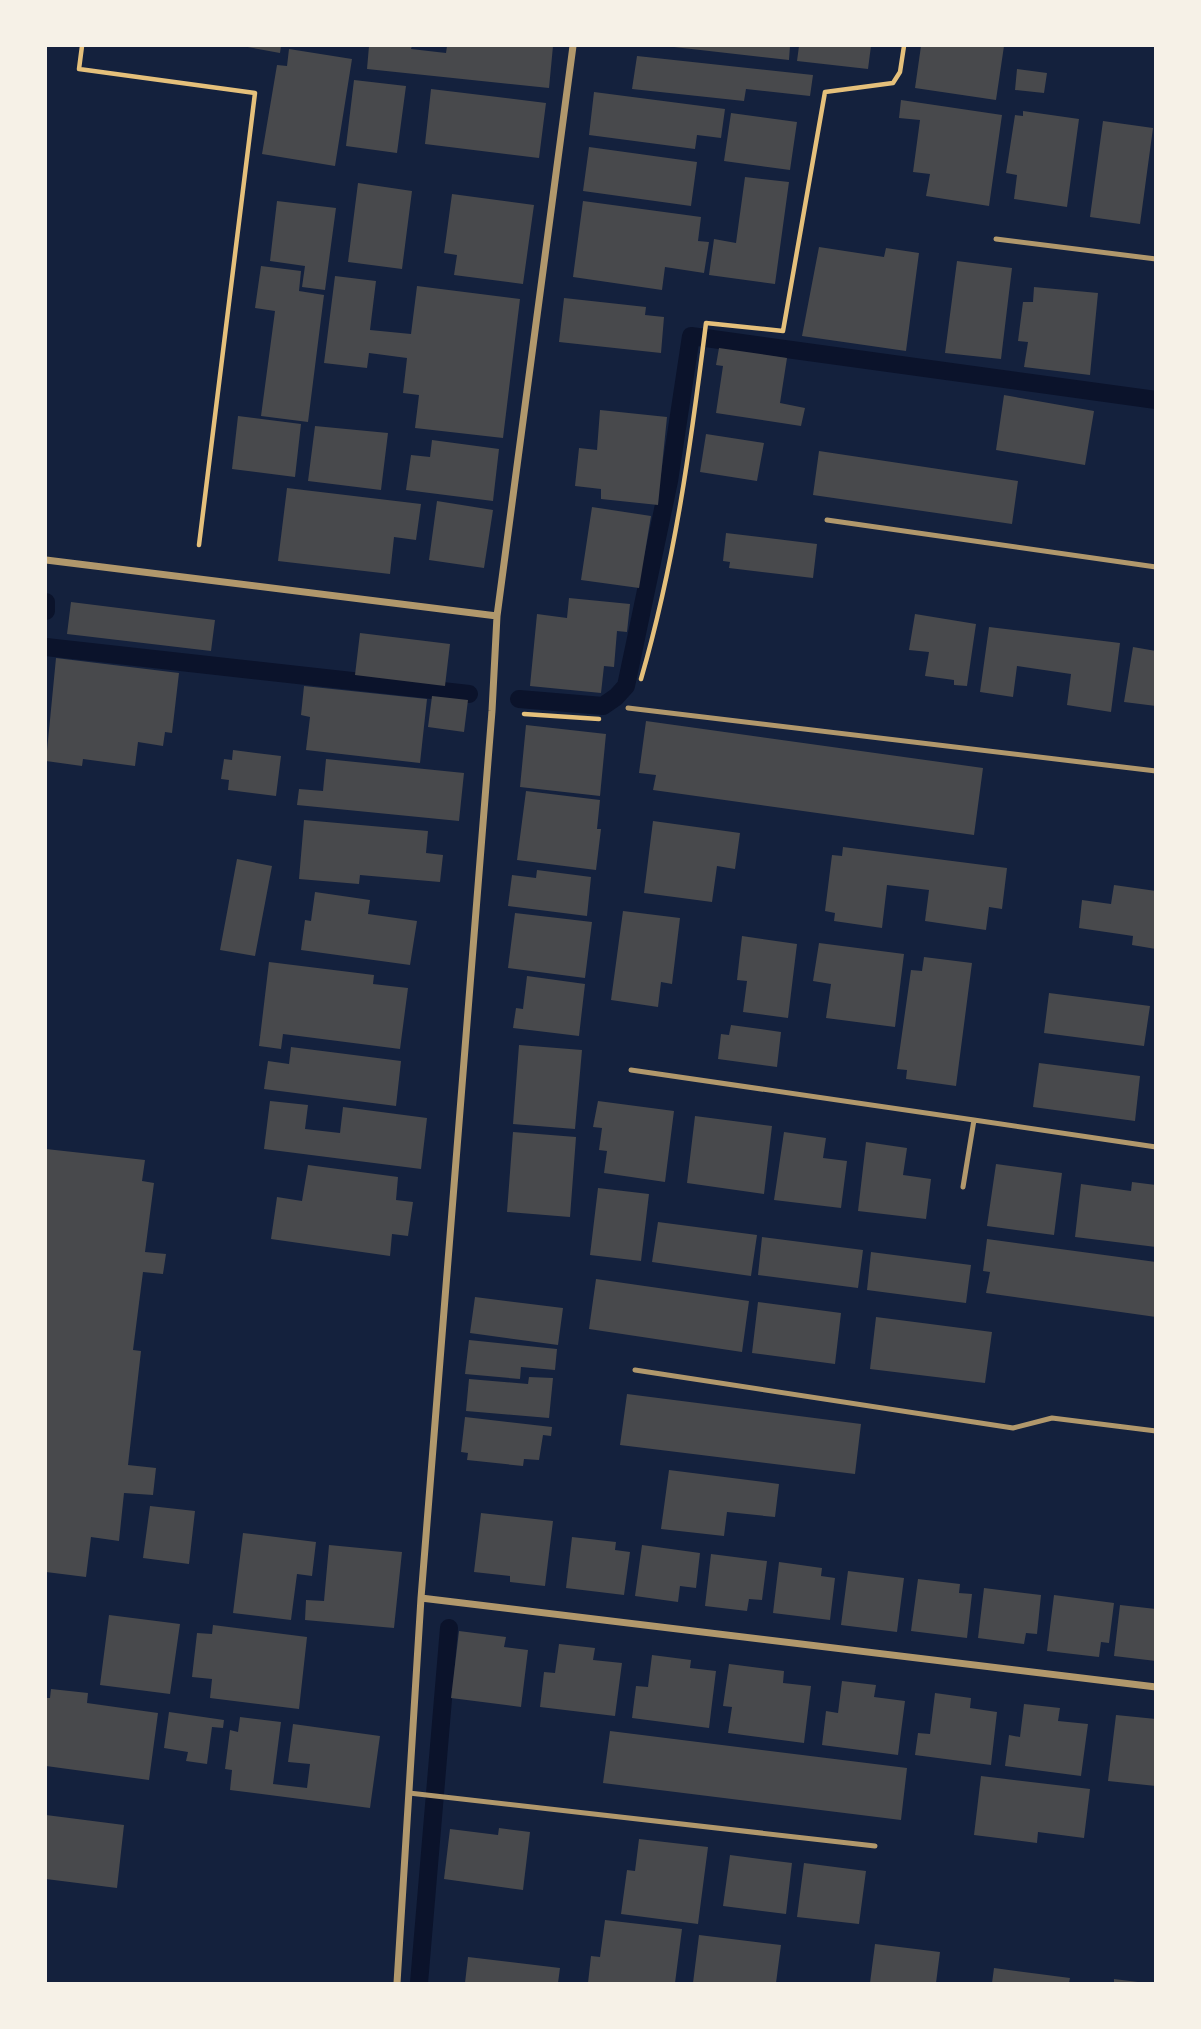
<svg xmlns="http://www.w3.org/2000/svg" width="1201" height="2029" font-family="'Exo 2',sans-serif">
  <rect width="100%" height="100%" fill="#14213d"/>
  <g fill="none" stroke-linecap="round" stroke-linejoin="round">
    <!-- stream -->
    <path stroke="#0b132b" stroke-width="18" d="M 46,602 L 46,611
      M 46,647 L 469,694
      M 519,699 L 603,706 L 616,697 L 626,686 L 669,481 L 691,336 L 1156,400
      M 419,1983 L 449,1628"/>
  </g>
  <!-- building -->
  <path fill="#48494c" d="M 242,46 L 281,46 L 280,53 Z
    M 369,46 L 412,46 L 411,49 L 446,53 L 447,46 L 553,46 L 549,88 L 367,69 Z
    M 674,46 L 790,46 L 789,60 L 674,47 Z
    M 799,46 L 871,46 L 868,69 L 797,61 Z
    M 921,46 L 1004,46 L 996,100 L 915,88 Z
    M 289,49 L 352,59 L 335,166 L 262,154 L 277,65 L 287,66 Z
    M 637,56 L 813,75 L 810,96 L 746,89 L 744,101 L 632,89 Z
    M 1017,69 L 1047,73 L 1044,93 L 1015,90 Z
    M 354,80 L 406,86 L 397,153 L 346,146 Z
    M 431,89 L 546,103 L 539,158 L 425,144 Z
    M 594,92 L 725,109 L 721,138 L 697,135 L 695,149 L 589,135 Z
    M 901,100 L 1002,115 L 989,206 L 926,196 L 930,174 L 913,172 L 920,120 L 899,118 Z
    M 1023,111 L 1079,119 L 1067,207 L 1014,199 L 1017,175 L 1006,173 L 1015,115 L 1023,116 Z
    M 731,113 L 797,122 L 790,170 L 724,161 Z
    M 1103,121 L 1153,128 L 1140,224 L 1090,217 Z
    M 589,147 L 697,162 L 691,206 L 583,191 Z
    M 745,177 L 789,182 L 775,284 L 709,275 L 714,239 L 736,243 Z
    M 358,183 L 412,191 L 402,269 L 348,262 Z
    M 452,194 L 534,205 L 523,284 L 454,275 L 457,255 L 444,253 Z
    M 277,201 L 336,208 L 325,290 L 302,287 L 305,266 L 270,261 Z
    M 583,201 L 701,217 L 698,241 L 709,242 L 704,273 L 665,267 L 662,290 L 573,277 Z
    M 819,247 L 884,257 L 886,248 L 919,253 L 906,351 L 802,336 Z
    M 957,261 L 1012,268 L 1001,359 L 945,353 Z
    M 261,266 L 301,271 L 299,291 L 324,295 L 308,422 L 261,416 L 275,311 L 255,308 Z
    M 335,276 L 376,281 L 370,330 L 411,334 L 417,286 L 520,299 L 503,438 L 415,428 L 419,395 L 403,393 L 407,358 L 369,353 L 367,368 L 324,363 Z
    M 1034,287 L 1098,293 L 1090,375 L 1024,367 L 1028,342 L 1018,341 L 1023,302 L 1033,302 Z
    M 564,298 L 646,307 L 645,315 L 664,317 L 661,353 L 559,342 Z
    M 719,348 L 787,358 L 780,403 L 805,408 L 801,426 L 716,413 L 723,366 L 716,365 Z
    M 1004,395 L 1094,411 L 1085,465 L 996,450 Z
    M 600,410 L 667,417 L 658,505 L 601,499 L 601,489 L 575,486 L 579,448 L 597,450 Z
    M 238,416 L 301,424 L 295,477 L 232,469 Z
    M 315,426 L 388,433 L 381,490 L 308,481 Z
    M 706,434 L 764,443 L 757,481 L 700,472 Z
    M 432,440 L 499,449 L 493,501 L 406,490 L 411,455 L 430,457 Z
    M 819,451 L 1018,481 L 1012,524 L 813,495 Z
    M 287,488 L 421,504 L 416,540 L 394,537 L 390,574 L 278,561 Z
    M 437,501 L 493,510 L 484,568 L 429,560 Z
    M 592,507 L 651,516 L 639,588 L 581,580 Z
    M 726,533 L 817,544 L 813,578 L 729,568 L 730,562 L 723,561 Z
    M 569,598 L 630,604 L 627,632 L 617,631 L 614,667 L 604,666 L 601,693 L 530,686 L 537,614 L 567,618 Z
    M 71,602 L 215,620 L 211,651 L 67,634 Z
    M 915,614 L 976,624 L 967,686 L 954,685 L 954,680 L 925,676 L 929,652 L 909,650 Z
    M 989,627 L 1120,643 L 1111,712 L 1067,705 L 1071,674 L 1017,666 L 1013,697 L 980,692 Z
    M 360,633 L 450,644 L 445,686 L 355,675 Z
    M 1133,647 L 1156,651 L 1156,706 L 1124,702 Z
    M 56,658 L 179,673 L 172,733 L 165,732 L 163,746 L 138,742 L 135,766 L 83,759 L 82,766 L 46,761 Z
    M 304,686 L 427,699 L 420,763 L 306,750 L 310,717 L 301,715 Z
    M 432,696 L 468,700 L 464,732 L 428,727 Z
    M 646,721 L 983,768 L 974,835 L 653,790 L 656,775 L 639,773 Z
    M 526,725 L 606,734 L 600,796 L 520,787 Z
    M 233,750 L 281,756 L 276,796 L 228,790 L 229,780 L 221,779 L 224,759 L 232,760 Z
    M 326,759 L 464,773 L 459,821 L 297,805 L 299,789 L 323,791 Z
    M 526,791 L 600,800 L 597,829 L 601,829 L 596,870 L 517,860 Z
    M 304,820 L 428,831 L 426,853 L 443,855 L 440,882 L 360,875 L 359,884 L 299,879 Z
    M 653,821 L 740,833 L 735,869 L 717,866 L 712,902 L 644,893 Z
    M 843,847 L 1007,868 L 1002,909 L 989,907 L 986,930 L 925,921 L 929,890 L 887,885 L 882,928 L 834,921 L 835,913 L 825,911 L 832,855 L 842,856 Z
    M 237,859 L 272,866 L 255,956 L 220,950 Z
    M 537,870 L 591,877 L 587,916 L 508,906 L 512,875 L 536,878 Z
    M 1114,885 L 1156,891 L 1156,949 L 1132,945 L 1133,936 L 1079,928 L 1082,900 L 1111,904 Z
    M 315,892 L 370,900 L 368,914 L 417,921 L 410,965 L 301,950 L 305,920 L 311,921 Z
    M 623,911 L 680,918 L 672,984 L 661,982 L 658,1007 L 611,1000 Z
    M 515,913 L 592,922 L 585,978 L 508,968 Z
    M 742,936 L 797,944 L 788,1018 L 743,1012 L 747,981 L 737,980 Z
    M 819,943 L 904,954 L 895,1027 L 826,1018 L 831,984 L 813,981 Z
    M 924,957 L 972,963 L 956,1086 L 906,1079 L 907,1070 L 897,1069 L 911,970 L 922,971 Z
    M 269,962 L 374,975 L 373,984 L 408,988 L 400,1049 L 283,1034 L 281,1049 L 259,1046 Z
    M 527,976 L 585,984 L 579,1036 L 513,1028 L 516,1008 L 523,1009 Z
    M 1049,993 L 1150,1006 L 1144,1046 L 1044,1033 Z
    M 731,1025 L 781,1032 L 777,1067 L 718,1059 L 721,1034 L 729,1035 Z
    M 519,1045 L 582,1050 L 575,1129 L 513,1124 Z
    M 291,1047 L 401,1061 L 396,1106 L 264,1089 L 268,1061 L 289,1064 Z
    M 1039,1063 L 1140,1076 L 1135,1121 L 1033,1107 Z
    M 270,1101 L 308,1105 L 305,1129 L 340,1133 L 343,1107 L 427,1118 L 421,1169 L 264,1149 Z
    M 598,1101 L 674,1111 L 665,1182 L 604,1173 L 607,1151 L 599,1150 L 602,1128 L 593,1127 Z
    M 695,1116 L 772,1126 L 764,1194 L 687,1183 Z
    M 513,1132 L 576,1137 L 570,1217 L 507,1212 Z
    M 784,1132 L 826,1138 L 823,1158 L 847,1161 L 841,1208 L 774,1200 Z
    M 866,1142 L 907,1148 L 903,1175 L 931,1179 L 926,1219 L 858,1211 Z
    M 46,1149 L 145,1160 L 142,1181 L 154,1183 L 145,1252 L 166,1254 L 163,1274 L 143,1272 L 133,1350 L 141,1351 L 128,1465 L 156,1468 L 153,1495 L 124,1493 L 119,1541 L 91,1537 L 86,1577 L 46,1572 Z
    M 996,1164 L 1062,1173 L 1054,1235 L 987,1226 Z
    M 308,1165 L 398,1177 L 396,1200 L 413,1202 L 408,1236 L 392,1234 L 390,1256 L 271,1239 L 277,1197 L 302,1201 Z
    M 1132,1182 L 1156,1185 L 1156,1247 L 1075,1237 L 1081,1184 L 1131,1191 Z
    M 598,1188 L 649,1194 L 641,1261 L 590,1255 Z
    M 658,1222 L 757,1235 L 751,1276 L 652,1262 Z
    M 762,1237 L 863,1250 L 858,1288 L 758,1275 Z
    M 987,1239 L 1156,1262 L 1156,1317 L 986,1293 L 990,1272 L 983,1271 Z
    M 871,1252 L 971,1265 L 966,1303 L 867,1290 Z
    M 596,1279 L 749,1301 L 742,1352 L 589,1329 Z
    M 475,1297 L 563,1308 L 558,1345 L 470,1333 Z
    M 758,1302 L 841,1313 L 835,1364 L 752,1353 Z
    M 876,1317 L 992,1332 L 985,1383 L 870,1369 Z
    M 469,1340 L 557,1349 L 555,1370 L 521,1367 L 520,1379 L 465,1374 Z
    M 529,1377 L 553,1378 L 549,1418 L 466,1411 L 469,1379 L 528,1384 Z
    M 627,1394 L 861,1424 L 855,1474 L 620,1445 Z
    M 465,1417 L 552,1427 L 551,1436 L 543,1435 L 539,1460 L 524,1459 L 523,1466 L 467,1460 L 468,1453 L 461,1452 Z
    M 669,1470 L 779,1484 L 775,1517 L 727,1512 L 724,1536 L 661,1529 Z
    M 150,1506 L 195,1511 L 189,1564 L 143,1558 Z
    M 481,1513 L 553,1521 L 545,1586 L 510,1582 L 510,1576 L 474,1572 Z
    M 243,1533 L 316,1542 L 312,1576 L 297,1574 L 291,1620 L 233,1613 Z
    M 572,1537 L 616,1542 L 615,1550 L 630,1552 L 624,1595 L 566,1588 Z
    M 329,1545 L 402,1552 L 394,1628 L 305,1620 L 306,1600 L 324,1601 Z
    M 642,1545 L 700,1553 L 696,1588 L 680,1586 L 678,1602 L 635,1596 Z
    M 711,1554 L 767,1561 L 762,1600 L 749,1599 L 747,1611 L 705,1606 Z
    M 779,1562 L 822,1568 L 821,1576 L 835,1578 L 830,1620 L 773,1613 Z
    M 848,1571 L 904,1578 L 897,1632 L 841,1625 Z
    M 918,1579 L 960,1584 L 959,1593 L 972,1594 L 967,1638 L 911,1631 Z
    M 984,1588 L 1041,1595 L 1037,1634 L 1026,1633 L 1024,1644 L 978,1638 Z
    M 1054,1595 L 1114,1603 L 1109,1643 L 1101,1642 L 1099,1657 L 1047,1651 Z
    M 1120,1605 L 1156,1609 L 1156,1661 L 1114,1656 Z
    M 109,1615 L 180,1624 L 170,1694 L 100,1685 Z
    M 213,1625 L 307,1637 L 299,1709 L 210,1698 L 212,1679 L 192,1677 L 197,1633 L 212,1634 Z
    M 459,1631 L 506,1637 L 504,1647 L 528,1650 L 521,1707 L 451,1698 Z
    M 559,1644 L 595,1648 L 593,1660 L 622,1663 L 615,1716 L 540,1707 L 544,1672 L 555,1673 Z
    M 652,1655 L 691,1660 L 690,1668 L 716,1671 L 709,1728 L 632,1718 L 636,1686 L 648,1687 Z
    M 729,1664 L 784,1671 L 783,1683 L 811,1686 L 804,1743 L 728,1733 L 732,1707 L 723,1706 Z
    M 842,1681 L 876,1685 L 874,1697 L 905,1701 L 898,1755 L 822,1745 L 826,1711 L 838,1713 Z
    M 51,1689 L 88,1693 L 87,1703 L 158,1713 L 149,1780 L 46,1766 L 46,1698 L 50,1698 Z
    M 935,1693 L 971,1698 L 970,1708 L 997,1712 L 991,1765 L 915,1755 L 918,1733 L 930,1734 Z
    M 1024,1704 L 1060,1708 L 1058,1721 L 1088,1724 L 1081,1776 L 1005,1766 L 1009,1735 L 1020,1737 Z
    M 169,1712 L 224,1720 L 223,1728 L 212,1727 L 207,1764 L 186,1761 L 188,1752 L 164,1748 Z
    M 1116,1715 L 1156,1719 L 1156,1786 L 1108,1781 Z
    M 240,1717 L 281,1722 L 273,1784 L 307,1788 L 310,1764 L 288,1762 L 293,1724 L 380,1736 L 370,1808 L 230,1790 L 232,1770 L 225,1769 L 230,1730 L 238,1732 Z
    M 610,1731 L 907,1768 L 901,1820 L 603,1783 Z
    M 981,1776 L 1090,1789 L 1084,1838 L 1038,1832 L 1037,1843 L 974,1835 Z
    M 46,1815 L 124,1825 L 117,1888 L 46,1879 Z
    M 499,1828 L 530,1832 L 523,1890 L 444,1879 L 450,1829 L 498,1835 Z
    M 639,1839 L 708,1847 L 698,1924 L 621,1914 L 627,1870 L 635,1871 Z
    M 730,1855 L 792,1863 L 786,1914 L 723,1906 Z
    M 804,1863 L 866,1871 L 859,1924 L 797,1917 Z
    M 605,1920 L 682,1929 L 675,1983 L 588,1983 L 591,1956 L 600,1957 Z
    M 699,1935 L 781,1945 L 776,1983 L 693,1983 Z
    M 875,1944 L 940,1952 L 936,1983 L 870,1983 Z
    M 468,1957 L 560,1968 L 558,1983 L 465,1983 Z
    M 994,1968 L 1070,1978 L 1069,1983 L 992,1983 Z
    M 1114,1979 L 1138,1982 L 1138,1983 L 1114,1983 Z"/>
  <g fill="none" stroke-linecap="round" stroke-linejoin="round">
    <!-- path -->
    <path stroke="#e5c07b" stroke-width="4.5" d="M 82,46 L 79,69 L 255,93 L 199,545
      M 641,679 C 675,562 691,443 706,323 L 783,331 L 825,92 L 893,83 L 900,72 L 904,46
      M 524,714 L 599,719"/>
    <!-- service -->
    <path stroke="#b1986c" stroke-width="5" d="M 996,239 L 1156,259
      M 827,520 L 1156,567
      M 628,708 L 1156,771
      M 631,1070 L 974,1120
      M 963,1187 L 974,1120 L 1156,1147
      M 635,1370 L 1013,1428 L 1052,1418 L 1156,1431
      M 409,1793 L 875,1846"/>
    <!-- minor -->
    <path stroke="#b1986c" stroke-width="7" d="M 46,560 L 497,616
      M 421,1598 L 1156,1687
      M 397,1983 L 421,1598 L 492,711 L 497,616 L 573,46"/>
  </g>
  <!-- border -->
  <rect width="1201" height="2029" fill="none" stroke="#f6f1e7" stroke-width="94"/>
</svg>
